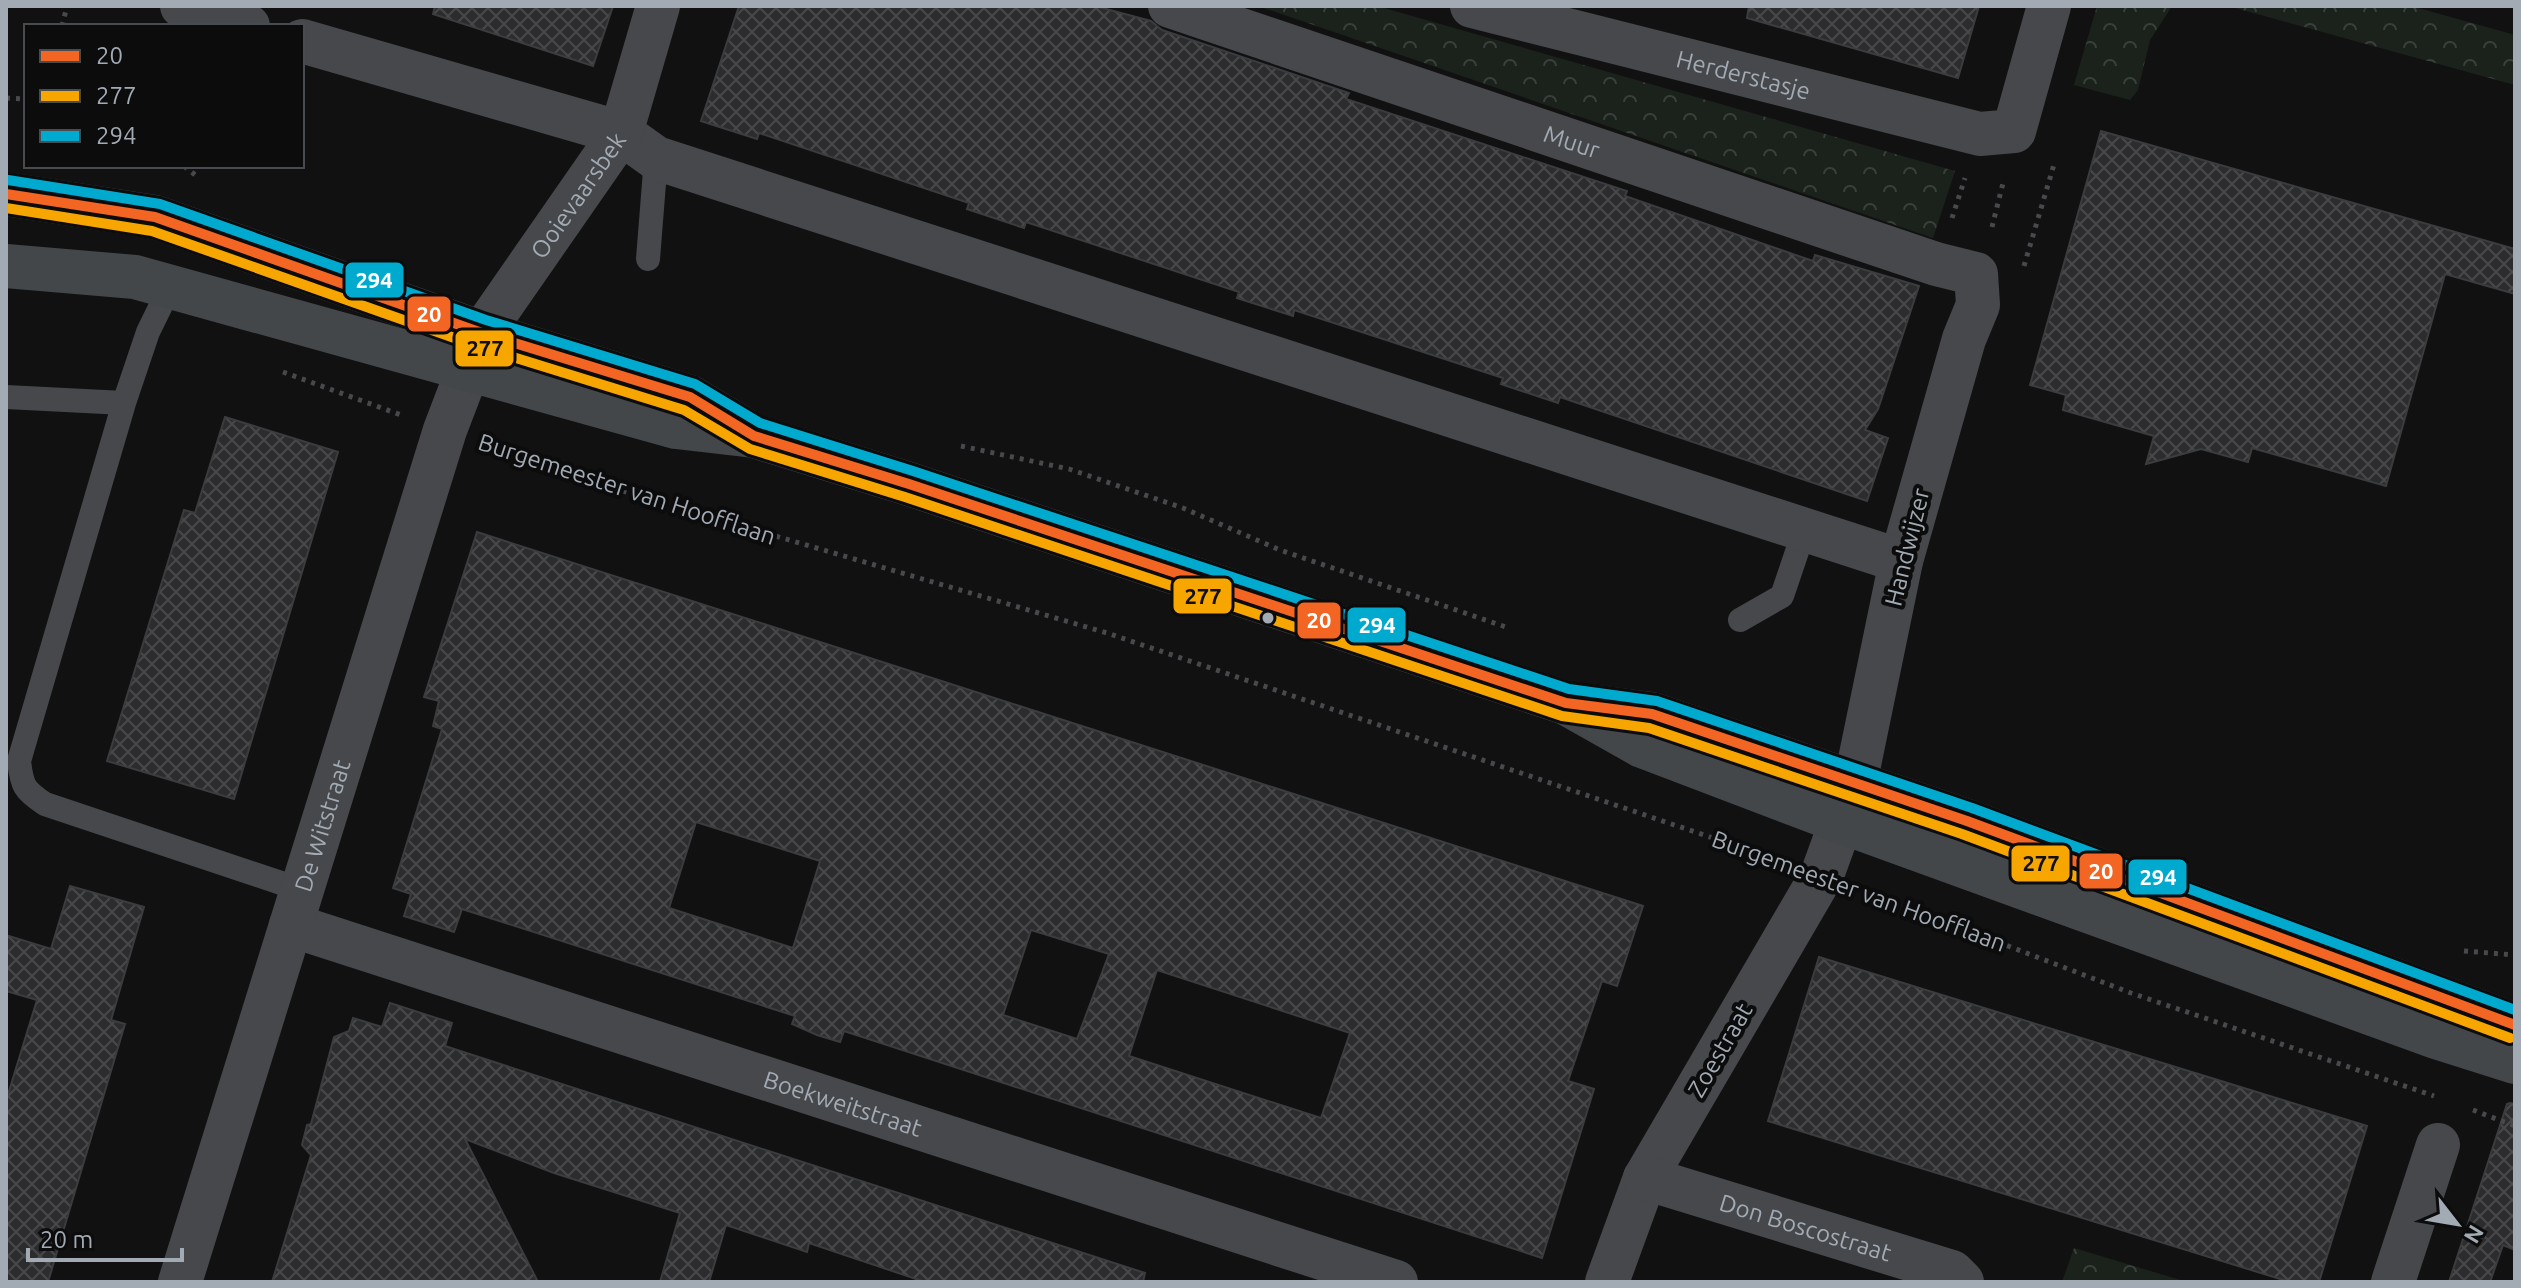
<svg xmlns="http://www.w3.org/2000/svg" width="2521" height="1288" font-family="Ubuntu,sans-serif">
  <defs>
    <pattern id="forest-crowns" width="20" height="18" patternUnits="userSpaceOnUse" patternTransform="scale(2)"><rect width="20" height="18" fill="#1b221c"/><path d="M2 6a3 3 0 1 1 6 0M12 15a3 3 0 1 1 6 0" fill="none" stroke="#393f3b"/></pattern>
    <pattern id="building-cross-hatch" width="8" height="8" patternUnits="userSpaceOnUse" patternTransform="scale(2)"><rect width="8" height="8" fill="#2c2c2e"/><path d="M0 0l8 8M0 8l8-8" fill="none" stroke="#47484a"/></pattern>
  </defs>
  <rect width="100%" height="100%" fill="#111112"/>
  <!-- forest -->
  <path fill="url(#forest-crowns)" d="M 1258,6 L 1377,6 L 1955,171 L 1933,238 Z
    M 2097,6 L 2172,6 L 2150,40 L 2138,90 L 2130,100 L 2074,85 Z
    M 2228,6 L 2411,6 L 2515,35 L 2515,85 Z
    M 2074,1248 L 2187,1282 L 2062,1282 Z"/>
  <!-- building -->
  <path fill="url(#building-cross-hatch)" stroke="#3a3c3e" stroke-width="2" fill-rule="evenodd" d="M 435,6 L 613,6 L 593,66 L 433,14 Z
    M 739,6 L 1095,6 L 1151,21 L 1162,30 L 1349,93 L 1346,99 L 1627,191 L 1625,196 L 1813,261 L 1815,255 L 1919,286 L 1878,409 L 1865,430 L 1888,438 L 1867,501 L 1560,397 L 1558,403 L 1501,384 L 1503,378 L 1294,310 L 1293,316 L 1237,298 L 1239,292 L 1026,222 L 1024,228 L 967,209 L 969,203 L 759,133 L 757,139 L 701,121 Z
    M 1749,6 L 1979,6 L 1958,78 L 1747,18 Z
    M 2101,131 L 2515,249 L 2515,294 L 2445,274 L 2386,486 L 2252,448 L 2248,462 L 2201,449 L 2146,464 L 2154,436 L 2063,410 L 2066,395 L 2030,385 Z
    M 225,417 L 338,452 L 234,799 L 107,761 L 184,510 L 195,513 Z
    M 477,532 L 1643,906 L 1617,986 L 1602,981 L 1568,1081 L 1594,1089 L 1542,1258 L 844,1031 L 840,1042 L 817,1035 L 792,1024 L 795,1016 L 462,909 L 454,932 L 404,916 L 411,894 L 393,888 L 442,729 L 433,726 L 439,701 L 424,697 ZM 696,822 L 820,861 L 793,948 L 669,908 ZM 1031,930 L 1109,954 L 1077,1039 L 1003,1015 ZM 1157,970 L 1350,1033 L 1321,1118 L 1129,1056 Z
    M 70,886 L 144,907 L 111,1020 L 125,1024 L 48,1282 L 6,1282 L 6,1101 L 37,1000 L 6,991 L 6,935 L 51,949 Z
    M 1819,957 L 2367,1126 L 2319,1282 L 2290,1282 L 1768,1121 Z
    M 390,1003 L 452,1023 L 445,1046 L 1145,1273 L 1143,1282 L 925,1282 L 809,1243 L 807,1252 L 726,1225 L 709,1282 L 660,1282 L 680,1213 L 554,1173 L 465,1139 L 538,1282 L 272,1282 L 311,1155 L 302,1145 L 307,1125 L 311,1124 L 334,1037 L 349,1031 L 353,1018 L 382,1027 Z
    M 2510,1103 L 2515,1104 L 2515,1250 L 2503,1245 L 2490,1282 L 2449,1282 L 2507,1104 Z"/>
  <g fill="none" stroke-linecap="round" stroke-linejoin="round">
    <!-- path -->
    <path stroke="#47494d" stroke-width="5" stroke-dasharray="4 6" stroke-linecap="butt" d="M 62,26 L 67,6
      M 6,98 L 26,99
      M 184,166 L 199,178
      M 1952,218 L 1965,178
      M 1992,227 L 2004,179
      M 2024,266 L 2055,161
      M 283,372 L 401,415
      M 490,446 L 632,494 L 1107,633 L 1775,859
      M 961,446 L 1069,469 L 1183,508 L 1280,550 L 1509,628
      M 1867,892 L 2131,993 L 2434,1096
      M 2464,951 L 2515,955
      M 2473,1110 L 2515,1126"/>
    <!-- service -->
    <path stroke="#46484b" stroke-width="24" d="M 648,259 L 656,158
      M 6,397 L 124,403 L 148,332 L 170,287
      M 124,403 L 19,761 C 22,786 24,790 45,804 L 302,890
      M 1740,620 L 1782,596 L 1804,531"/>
    <!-- minor -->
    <g stroke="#46484b" stroke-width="44">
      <path d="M 182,6 L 248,26"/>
      <path id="s1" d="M 1170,6 L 1936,264 L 1976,274 L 1978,305 L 1964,339 L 1901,561 L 1855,784 L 1822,875 L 1645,1178 L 1607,1282"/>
      <path id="s2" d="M 1472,6 L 1980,134 L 2014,131 L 2049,6"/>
      <path d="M 302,41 L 621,133 L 656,158 L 1901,561"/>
      <path id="s3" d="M 291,925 L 1396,1282"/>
      <path id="s4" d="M 1645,1178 L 1952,1272 L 1962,1282"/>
      <path id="s5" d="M 180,1282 L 445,430 L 482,333 L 621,133 L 658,6"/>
      <path d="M 2393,1282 L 2438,1145"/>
    </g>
    <!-- secondary -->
    <path stroke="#444749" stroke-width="44" d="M 6,194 L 155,217 L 482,333 L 690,397 L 743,429
      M 6,266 L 135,277 L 676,427 L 754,436 L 909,484 L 1566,703 L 1642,746 L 1842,822 L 2436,1037 L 2515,1062
      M 1588,706 L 1652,714 L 1967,821 L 2515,1025"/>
    <!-- bus-1 casing -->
    <g stroke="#0c0c0d" stroke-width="16">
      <path id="bus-1" d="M 6,194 L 155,217 L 482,333 L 690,397 L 754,436 L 909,484 L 1566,703 L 1652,714 L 1967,821 L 2515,1025"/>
    </g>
    <!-- bus-2 casing -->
    <g stroke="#0c0c0d" stroke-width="16">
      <path id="bus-2" d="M 6,208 L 152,231 L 477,346 L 684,410 L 750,449 L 905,497 L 1562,716 L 1649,728 L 1962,834 L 2510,1038"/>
    </g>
    <!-- bus-3 casing -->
    <g stroke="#0c0c0d" stroke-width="16">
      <path id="bus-3" d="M 8,180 L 160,204 L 486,320 L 695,384 L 760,423 L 913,471 L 1569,689 L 1657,701 L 1972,808 L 2515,1010"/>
    </g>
    <!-- bus-1 -->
    <use href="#bus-1" stroke="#f26522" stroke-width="10"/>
    <!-- bus-2 -->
    <use href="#bus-2" stroke="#f7a600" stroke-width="10"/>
    <!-- bus-3 -->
    <use href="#bus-3" stroke="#00a9ce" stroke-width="10"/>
  </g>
  <!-- markers -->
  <circle fill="#a2aab4" stroke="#0c0c0d" stroke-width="3" cx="1268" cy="618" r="7"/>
  <g text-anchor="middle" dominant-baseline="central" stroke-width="8" stroke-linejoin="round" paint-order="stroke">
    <!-- street labels -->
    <g font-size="24" fill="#a2aab4" stroke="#0c0c0d">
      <text stroke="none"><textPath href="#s2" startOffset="280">Herderstasje</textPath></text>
      <text stroke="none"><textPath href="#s1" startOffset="424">Muur</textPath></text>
      <text stroke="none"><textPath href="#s5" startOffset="1164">Ooievaarsbek</textPath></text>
      <text transform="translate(627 489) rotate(18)">Burgemeester van Hoofflaan</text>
      <text transform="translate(1907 547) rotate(-76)">Handwijzer</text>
      <text stroke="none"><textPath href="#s5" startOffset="478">De Witstraat</textPath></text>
      <text transform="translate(1859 891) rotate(20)">Burgemeester van Hoofflaan</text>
      <text transform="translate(1720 1050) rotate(-60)">Zoestraat</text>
      <text stroke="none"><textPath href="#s3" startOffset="580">Boekweitstraat</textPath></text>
      <text stroke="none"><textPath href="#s4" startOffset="168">Don Boscostraat</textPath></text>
    </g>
  </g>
  <g stroke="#0c0c0d" stroke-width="3">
    <rect x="344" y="261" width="61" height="38" rx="8" fill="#00a9ce"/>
    <rect x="406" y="295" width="46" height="38" rx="8" fill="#f26522"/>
    <rect x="454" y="329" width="61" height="39" rx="8" fill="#f7a600"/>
    <rect x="1172" y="577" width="61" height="38" rx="8" fill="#f7a600"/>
    <rect x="1296" y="601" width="46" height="39" rx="8" fill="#f26522"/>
    <rect x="1346" y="606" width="61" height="38" rx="8" fill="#00a9ce"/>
    <rect x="2010" y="844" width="61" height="39" rx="8" fill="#f7a600"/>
    <rect x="2078" y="852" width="46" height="38" rx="8" fill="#f26522"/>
    <rect x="2127" y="858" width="61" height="38" rx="8" fill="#00a9ce"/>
  </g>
  <g font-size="22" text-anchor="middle" font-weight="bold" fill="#fff">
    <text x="374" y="288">294</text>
    <text x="429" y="322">20</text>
    <text x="1319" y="628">20</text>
    <text x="1377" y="633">294</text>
    <text x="2101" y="879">20</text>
    <text x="2158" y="885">294</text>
  </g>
  <g font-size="22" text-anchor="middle" font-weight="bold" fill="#111">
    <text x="485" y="356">277</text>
    <text x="1203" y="604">277</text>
    <text x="2041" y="871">277</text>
  </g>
  <!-- border -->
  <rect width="2521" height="1288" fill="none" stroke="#a2aab4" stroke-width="16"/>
  <!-- legend -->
  <rect x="24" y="24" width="280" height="144" fill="#0c0c0d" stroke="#484b50" stroke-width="2"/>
  <rect x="40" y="50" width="40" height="12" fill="#f26522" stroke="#484b50" stroke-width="2"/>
  <text x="96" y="64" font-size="24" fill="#a2aab4">20</text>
  <rect x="40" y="90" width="40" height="12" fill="#f7a600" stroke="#484b50" stroke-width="2"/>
  <text x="96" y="104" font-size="24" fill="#a2aab4">277</text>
  <rect x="40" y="130" width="40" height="12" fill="#00a9ce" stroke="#484b50" stroke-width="2"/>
  <text x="96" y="144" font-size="24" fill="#a2aab4">294</text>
  <!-- north arrow -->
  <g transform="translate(2457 1224) rotate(121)" stroke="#0c0c0d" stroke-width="6" paint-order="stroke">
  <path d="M0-6L14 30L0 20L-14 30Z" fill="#a2aab4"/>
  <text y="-12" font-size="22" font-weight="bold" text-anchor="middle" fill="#a2aab4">N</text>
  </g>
  <!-- scale -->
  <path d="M28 1248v12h154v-12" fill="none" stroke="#a2aab4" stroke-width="4"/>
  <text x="40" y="1248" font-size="24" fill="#a2aab4" stroke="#0c0c0d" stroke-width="6" paint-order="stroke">20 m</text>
</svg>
